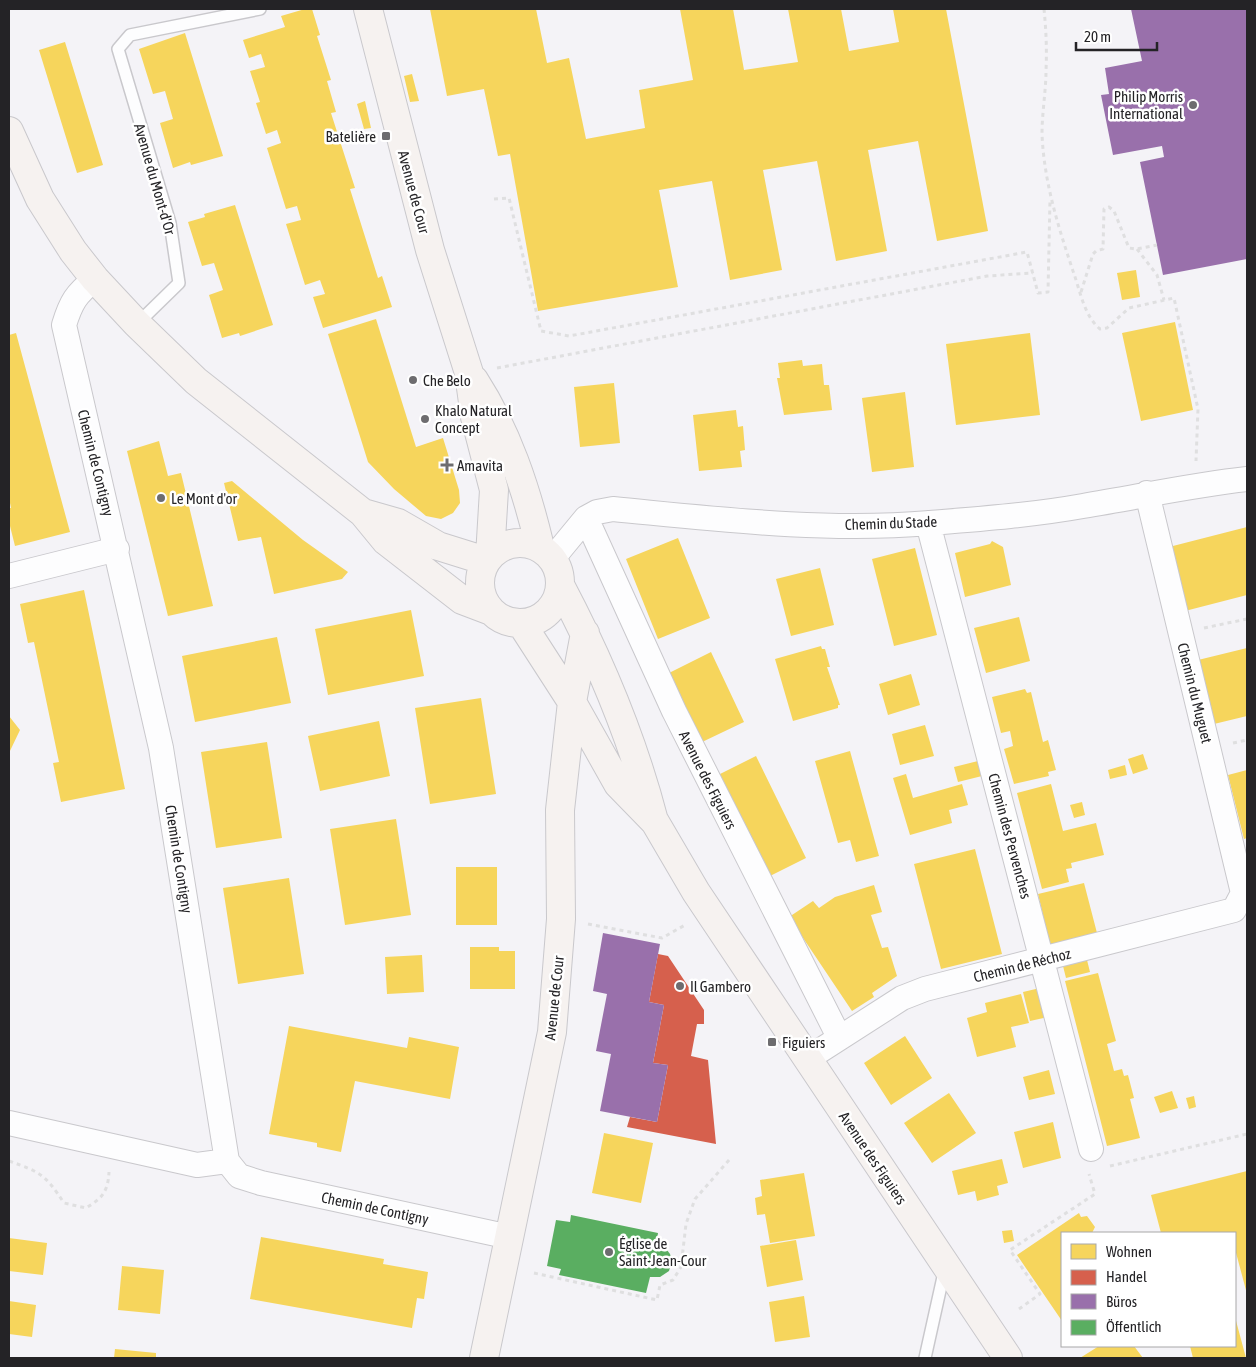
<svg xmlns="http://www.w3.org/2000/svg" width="1256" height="1367" font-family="'Asap Condensed',sans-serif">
  <rect width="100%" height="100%" fill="#f4f3f7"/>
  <!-- homes -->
  <path fill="#f6d55c" d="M 305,9 L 312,9 L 320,35 L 317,36 L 331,80 L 327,81 L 336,112 L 331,113 L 355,188 L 350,189 L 378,278 L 382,276 L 392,307 L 323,328 L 313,297 L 325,294 L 320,280 L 305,285 L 286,224 L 301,220 L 297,206 L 286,209 L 267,148 L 281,143 L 277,130 L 266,134 L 256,103 L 260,102 L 250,71 L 265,67 L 261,54 L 249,58 L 243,40 L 285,27 L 281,16 Z
    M 430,9 L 536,9 L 547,63 L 569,58 L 586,139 L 645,128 L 639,90 L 693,80 L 680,9 L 733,9 L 744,70 L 798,62 L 788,9 L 841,9 L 849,51 L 899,42 L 893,9 L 946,9 L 988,231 L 937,241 L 918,141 L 868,150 L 887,251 L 836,261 L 817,161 L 763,170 L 782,270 L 730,280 L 712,181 L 659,190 L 678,287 L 538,311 L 510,154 L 498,156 L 484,89 L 447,96 Z
    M 185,33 L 223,156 L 191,165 L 190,162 L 173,168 L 160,123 L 173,119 L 165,91 L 153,94 L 139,49 Z
    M 65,42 L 103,165 L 77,173 L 39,50 Z
    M 412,74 L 419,101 L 410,102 L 404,76 Z
    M 365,101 L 371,128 L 364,129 L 357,104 Z
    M 235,205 L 273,325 L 240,336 L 239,333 L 222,338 L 209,295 L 223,290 L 214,263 L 202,266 L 188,222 L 205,217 L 204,214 Z
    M 1136,270 L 1140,297 L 1122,300 L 1117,273 Z
    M 376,319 L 416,447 L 443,438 L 459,490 L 460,503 L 453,513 L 441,519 L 426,516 L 394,489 L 368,462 L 328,334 Z
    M 1175,322 L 1193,410 L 1141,421 L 1122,333 Z
    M 16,333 L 70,532 L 15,546 L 9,522 L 9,508 L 11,508 L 9,498 L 9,335 Z
    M 1030,333 L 1040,415 L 956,425 L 946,344 Z
    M 802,360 L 803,366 L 822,364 L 824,385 L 829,385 L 832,410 L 784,415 L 777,378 L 780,378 L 778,363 Z
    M 614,383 L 620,443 L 580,447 L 574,387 Z
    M 905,392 L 914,467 L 872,472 L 862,398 Z
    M 736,410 L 738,427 L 743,426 L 745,450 L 740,451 L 742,467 L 699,471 L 693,415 Z
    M 159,441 L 168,476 L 181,473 L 213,606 L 168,616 L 127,451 Z
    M 232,481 L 303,540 L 348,572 L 342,579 L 274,594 L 261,537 L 238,541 L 224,483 Z
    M 1247,527 L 1247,595 L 1185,611 L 1169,547 Z
    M 678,538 L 710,618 L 658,639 L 626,559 Z
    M 992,541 L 1003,547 L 1011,585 L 965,597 L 955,553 L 990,544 Z
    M 915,548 L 937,635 L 894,646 L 872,559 Z
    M 820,568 L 834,625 L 791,636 L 776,579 Z
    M 84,590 L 125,789 L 61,802 L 53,763 L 59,762 L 34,642 L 28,643 L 20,604 Z
    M 411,610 L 424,676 L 328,695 L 315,629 Z
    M 1019,617 L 1030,661 L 986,673 L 974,628 Z
    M 277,637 L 291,703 L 195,722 L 182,656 Z
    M 821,646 L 822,649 L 825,649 L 830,667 L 827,667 L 840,705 L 838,705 L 838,708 L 793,721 L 775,659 Z
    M 1247,648 L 1247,716 L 1214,724 L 1198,660 Z
    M 711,652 L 744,722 L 700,743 L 667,674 Z
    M 911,674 L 920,705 L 888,715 L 879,684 Z
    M 1025,689 L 1027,693 L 1031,692 L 1043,742 L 1048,740 L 1056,770 L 1048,772 L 1049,776 L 1014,784 L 1004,749 L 1013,746 L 1010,731 L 1001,733 L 992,697 Z
    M 481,698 L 496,794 L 430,804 L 415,708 Z
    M 9,716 L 20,730 L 9,753 Z
    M 379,721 L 390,776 L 320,791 L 308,736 Z
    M 925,725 L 934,756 L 900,765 L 892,734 Z
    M 267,742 L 282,838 L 216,848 L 201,752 Z
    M 850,751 L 879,856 L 856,862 L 850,840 L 838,843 L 815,761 Z
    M 1143,754 L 1148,769 L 1133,774 L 1128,759 Z
    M 756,756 L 806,858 L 766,878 L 716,776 Z
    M 978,761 L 982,776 L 958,782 L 954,767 Z
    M 1125,765 L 1127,775 L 1110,779 L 1108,770 Z
    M 1247,770 L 1247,838 L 1244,839 L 1228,775 Z
    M 906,774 L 913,798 L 962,784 L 968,805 L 949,810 L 952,823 L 910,835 L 893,778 Z
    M 1051,784 L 1063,831 L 1096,823 L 1104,855 L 1071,863 L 1072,868 L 1066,869 L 1069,882 L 1042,889 L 1017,793 Z
    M 1082,802 L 1085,815 L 1074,818 L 1070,805 Z
    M 396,819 L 411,915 L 345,925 L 330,829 Z
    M 975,849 L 1002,954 L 941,969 L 914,864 Z
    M 456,867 L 497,867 L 497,925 L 456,925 Z
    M 289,878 L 304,974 L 238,984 L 223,888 Z
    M 1084,883 L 1097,933 L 1050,945 L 1038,894 Z
    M 874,885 L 882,912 L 871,915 L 882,948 L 888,947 L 897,976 L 872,993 L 874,997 L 852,1011 L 789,917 L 813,901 L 819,908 L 835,897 Z
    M 470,947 L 499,947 L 499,951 L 515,951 L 515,989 L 470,989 Z
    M 422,955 L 424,992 L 387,994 L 385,957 Z
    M 1087,960 L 1090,972 L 1066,978 L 1063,966 Z
    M 1098,973 L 1116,1041 L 1107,1044 L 1114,1071 L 1122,1069 L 1124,1076 L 1128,1075 L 1134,1098 L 1130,1099 L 1140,1138 L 1107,1146 L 1065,981 Z
    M 1040,988 L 1048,1017 L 1030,1021 L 1023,992 Z
    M 1021,994 L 1029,1023 L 1011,1027 L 1016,1047 L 977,1057 L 967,1018 L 987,1012 L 985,1003 Z
    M 289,1026 L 407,1048 L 409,1037 L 459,1047 L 450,1099 L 355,1081 L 341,1152 L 317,1147 L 317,1143 L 269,1134 Z
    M 905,1036 L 932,1078 L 891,1105 L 864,1063 Z
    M 1049,1070 L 1055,1094 L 1029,1100 L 1023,1077 Z
    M 1172,1091 L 1178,1108 L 1160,1113 L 1154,1097 Z
    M 949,1093 L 976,1133 L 932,1163 L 904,1123 Z
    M 1194,1096 L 1196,1107 L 1189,1109 L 1186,1098 Z
    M 1053,1122 L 1061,1158 L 1023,1168 L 1014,1132 Z
    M 604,1133 L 653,1143 L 641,1203 L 592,1193 Z
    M 1002,1159 L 1008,1183 L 997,1186 L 999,1195 L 977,1201 L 975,1191 L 958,1195 L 952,1171 Z
    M 1247,1171 L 1247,1294 L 1235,1249 L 1235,1233 L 1161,1233 L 1151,1195 Z
    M 804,1173 L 815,1236 L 770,1243 L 765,1214 L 757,1215 L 755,1198 L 762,1196 L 760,1180 Z
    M 1079,1213 L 1081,1217 L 1087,1216 L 1095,1227 L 1092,1233 L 1062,1233 L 1062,1321 L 1017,1255 Z
    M 1012,1230 L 1014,1241 L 1004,1243 L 1002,1231 Z
    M 261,1237 L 384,1259 L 383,1264 L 428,1272 L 424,1299 L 417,1298 L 412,1328 L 250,1299 Z
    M 9,1238 L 47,1243 L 43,1275 L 9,1271 Z
    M 796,1240 L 803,1280 L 767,1287 L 760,1246 Z
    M 122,1266 L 164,1270 L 160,1314 L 118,1310 Z
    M 804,1296 L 810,1337 L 775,1342 L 769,1302 Z
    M 9,1301 L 36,1305 L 32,1337 L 9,1334 Z
    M 1235,1317 L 1246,1358 L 1193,1358 L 1190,1346 L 1235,1346 Z
    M 1099,1346 L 1134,1346 L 1143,1358 L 1080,1358 Z
    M 115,1349 L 156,1353 L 156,1358 L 114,1358 Z"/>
  <!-- shops -->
  <path fill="#d6604d" d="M 658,954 L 668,956 L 704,1010 L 704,1024 L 697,1024 L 691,1056 L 708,1060 L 716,1144 L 627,1127 L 630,1117 L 657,1122 L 668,1065 L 653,1063 L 664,1005 L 649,1002 Z"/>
  <!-- offices -->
  <path fill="#9970ab" d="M 1131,9 L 1247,9 L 1247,259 L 1163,275 L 1140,162 L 1164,157 L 1162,146 L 1113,155 L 1101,95 L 1109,94 L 1105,68 L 1142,61 Z
    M 603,933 L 660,944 L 649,1002 L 664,1005 L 653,1063 L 668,1065 L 657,1122 L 600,1111 L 611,1054 L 596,1051 L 607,994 L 593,991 Z"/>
  <!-- public -->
  <path fill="#5aae61" d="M 571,1215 L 658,1233 L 656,1246 L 667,1250 L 670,1254 L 672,1260 L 669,1271 L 660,1277 L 650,1277 L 646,1293 L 559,1275 L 561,1269 L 547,1266 L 556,1220 L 570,1222 Z"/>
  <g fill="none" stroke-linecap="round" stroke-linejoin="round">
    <!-- lane casing -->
    <g stroke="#c9c8cc" stroke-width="14">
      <path id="lane" d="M 137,324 L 179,283 L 170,223 L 118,49 L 130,35 L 260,9
        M 925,1358 L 945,1268"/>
    </g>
    <!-- street casing -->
    <g stroke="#c9c8cc" stroke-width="26">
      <path id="street" d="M 95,279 C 76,294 71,302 64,325 L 161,748 L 227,1161 L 239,1176 L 261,1183 L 510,1237
        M 586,518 L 674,711 L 839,1037
        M 928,523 L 1091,1149
        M 553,558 L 586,518 L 597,512 L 613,509 C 718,519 824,532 930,523 C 980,519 1033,515 1083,506 C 1138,497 1192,485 1247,479
        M 9,576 L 117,549
        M 807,1059 L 902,998 L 925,989 L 1234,910 L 1243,893 L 1147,493
        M 9,1123 L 197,1165 L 227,1161"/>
    </g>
    <!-- secondary casing -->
    <g stroke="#c9c8cc" stroke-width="30">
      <path id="secondary" d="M 368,9 L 430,250 L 469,373 L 475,417 L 494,490 L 490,556
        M 9,131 L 40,199 L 73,251 L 95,279 L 137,324 L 196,381 L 363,513 L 386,541 L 462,600 L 491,611
        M 474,380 C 507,431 526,488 540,547
        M 363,513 L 398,523 L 438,546 L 486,561
        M480 583a40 40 0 1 1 80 0a40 40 0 1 1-80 0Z
        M 561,587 C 600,661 633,740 654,821
        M 521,623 L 572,702 L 618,784 L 655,822 L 696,892 L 1008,1358
        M 484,1358 L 552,1032 L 561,919 L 560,810 L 572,702 L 585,633"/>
    </g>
    <!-- path -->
    <path stroke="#dfdfe0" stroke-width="3" stroke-dasharray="4 4" stroke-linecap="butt" d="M 1044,9 C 1046,29 1047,49 1046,70 C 1046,91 1042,112 1042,134 C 1044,182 1058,226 1073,271 C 1080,290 1084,316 1100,329 L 1107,328 L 1129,308 L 1174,298 L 1198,409 L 1196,461
      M 494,199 L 509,198 L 541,331 L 569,336 L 1027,252 L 1038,293 L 1048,292 L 1050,199
      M 1137,249 L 1157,275 L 1164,300
      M 1081,292 L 1093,254 L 1096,251 L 1103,249 L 1104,209 L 1109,207 L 1114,211 L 1129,248 L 1136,249 L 1157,245
      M 497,368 L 987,276 L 1033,273
      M 1204,628 L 1247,619
      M 1233,743 L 1247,740
      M 588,924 L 662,938 L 685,925
      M 9,1161 C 40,1172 45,1174 64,1203 L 86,1208 C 102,1198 108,1192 109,1172
      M 1110,1166 L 1247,1134
      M 534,1273 L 657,1300 L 660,1285 L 673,1280 L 681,1267 L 686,1224 L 695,1199 L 730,1159
      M 1019,1309 L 1040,1294 L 1010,1250 L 1095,1194 L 1089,1174"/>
    <!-- lane -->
    <use href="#lane" stroke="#fdfdfe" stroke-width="11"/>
    <!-- street -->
    <use href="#street" stroke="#fdfdfe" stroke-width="24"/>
    <!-- secondary -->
    <use href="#secondary" stroke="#f6f2f0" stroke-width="28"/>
  </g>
  <!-- markers -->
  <g fill="#6d6c6f" stroke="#fff" stroke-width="2">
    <circle cx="1193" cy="105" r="5"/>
    <rect x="381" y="131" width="10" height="10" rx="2.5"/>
    <circle cx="413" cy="380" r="5"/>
    <circle cx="425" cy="419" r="5"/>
    <path d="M444.5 457.5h5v5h5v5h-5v5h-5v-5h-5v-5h5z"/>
    <circle cx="161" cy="498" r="5"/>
    <circle cx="680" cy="986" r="5"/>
    <rect x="767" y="1037" width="10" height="10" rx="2.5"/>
    <circle cx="609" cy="1252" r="5"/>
  </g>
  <g text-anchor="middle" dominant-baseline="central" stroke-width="5" stroke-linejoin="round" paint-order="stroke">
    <!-- poi labels -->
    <g font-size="15" fill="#242326" stroke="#fff" text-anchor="start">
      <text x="1183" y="96" text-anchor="end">Philip Morris<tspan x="1183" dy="17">International</tspan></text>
      <text x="376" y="136" text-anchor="end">Batelière</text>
      <text x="423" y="380">Che Belo</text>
      <text x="435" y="410">Khalo Natural<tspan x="435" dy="17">Concept</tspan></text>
      <text x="457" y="465">Amavita</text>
      <text x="171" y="498">Le Mont d'or</text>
      <text x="690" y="986">Il Gambero</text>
      <text x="782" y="1042">Figuiers</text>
      <text x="619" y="1243">Église de<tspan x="619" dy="17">Saint-Jean-Cour</tspan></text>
    </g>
    <!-- street labels -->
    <g font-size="15" fill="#242326" stroke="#fff">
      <text transform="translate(155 179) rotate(74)">Avenue du Mont-d'Or</text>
      <text transform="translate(414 192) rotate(75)">Avenue de Cour</text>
      <text transform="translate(96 463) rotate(76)">Chemin de Contigny</text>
      <text transform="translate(891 523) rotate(-2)">Chemin du Stade</text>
      <text transform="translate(1195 693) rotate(76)">Chemin du Muguet</text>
      <text transform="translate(708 780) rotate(63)">Avenue des Figuiers</text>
      <text transform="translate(1010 836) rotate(75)">Chemin des Pervenches</text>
      <text transform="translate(179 859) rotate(81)">Chemin de Contigny</text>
      <text transform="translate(1022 965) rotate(-14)">Chemin de Réchoz</text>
      <text transform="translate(554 998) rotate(-84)">Avenue de Cour</text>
      <text transform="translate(873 1158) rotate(56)">Avenue des Figuiers</text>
      <text transform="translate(375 1208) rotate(12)">Chemin de Contigny</text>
    </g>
  </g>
  <!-- border -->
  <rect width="1256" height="1367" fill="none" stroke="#242326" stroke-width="20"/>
  <!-- legend -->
  <rect x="1061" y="1232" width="175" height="115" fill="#ffffff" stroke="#a7a7a8"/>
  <rect x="1071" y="1244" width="25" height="15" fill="#f6d55c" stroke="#a7a7a8"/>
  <text x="1106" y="1257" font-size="15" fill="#242326">Wohnen</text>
  <rect x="1071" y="1270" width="25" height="15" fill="#d6604d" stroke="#a7a7a8"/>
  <text x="1106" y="1282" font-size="15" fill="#242326">Handel</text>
  <rect x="1071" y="1294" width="25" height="15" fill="#9970ab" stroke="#a7a7a8"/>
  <text x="1106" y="1307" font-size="15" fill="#242326">Büros</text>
  <rect x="1071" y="1320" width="25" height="15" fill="#5aae61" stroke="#a7a7a8"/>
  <text x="1106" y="1332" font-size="15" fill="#242326">Öffentlich</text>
  <!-- scale -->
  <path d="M1076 42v8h81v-8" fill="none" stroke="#242326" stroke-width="2.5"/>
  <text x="1084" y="42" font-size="15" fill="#242326" stroke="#ffffff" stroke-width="4" paint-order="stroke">20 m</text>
</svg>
